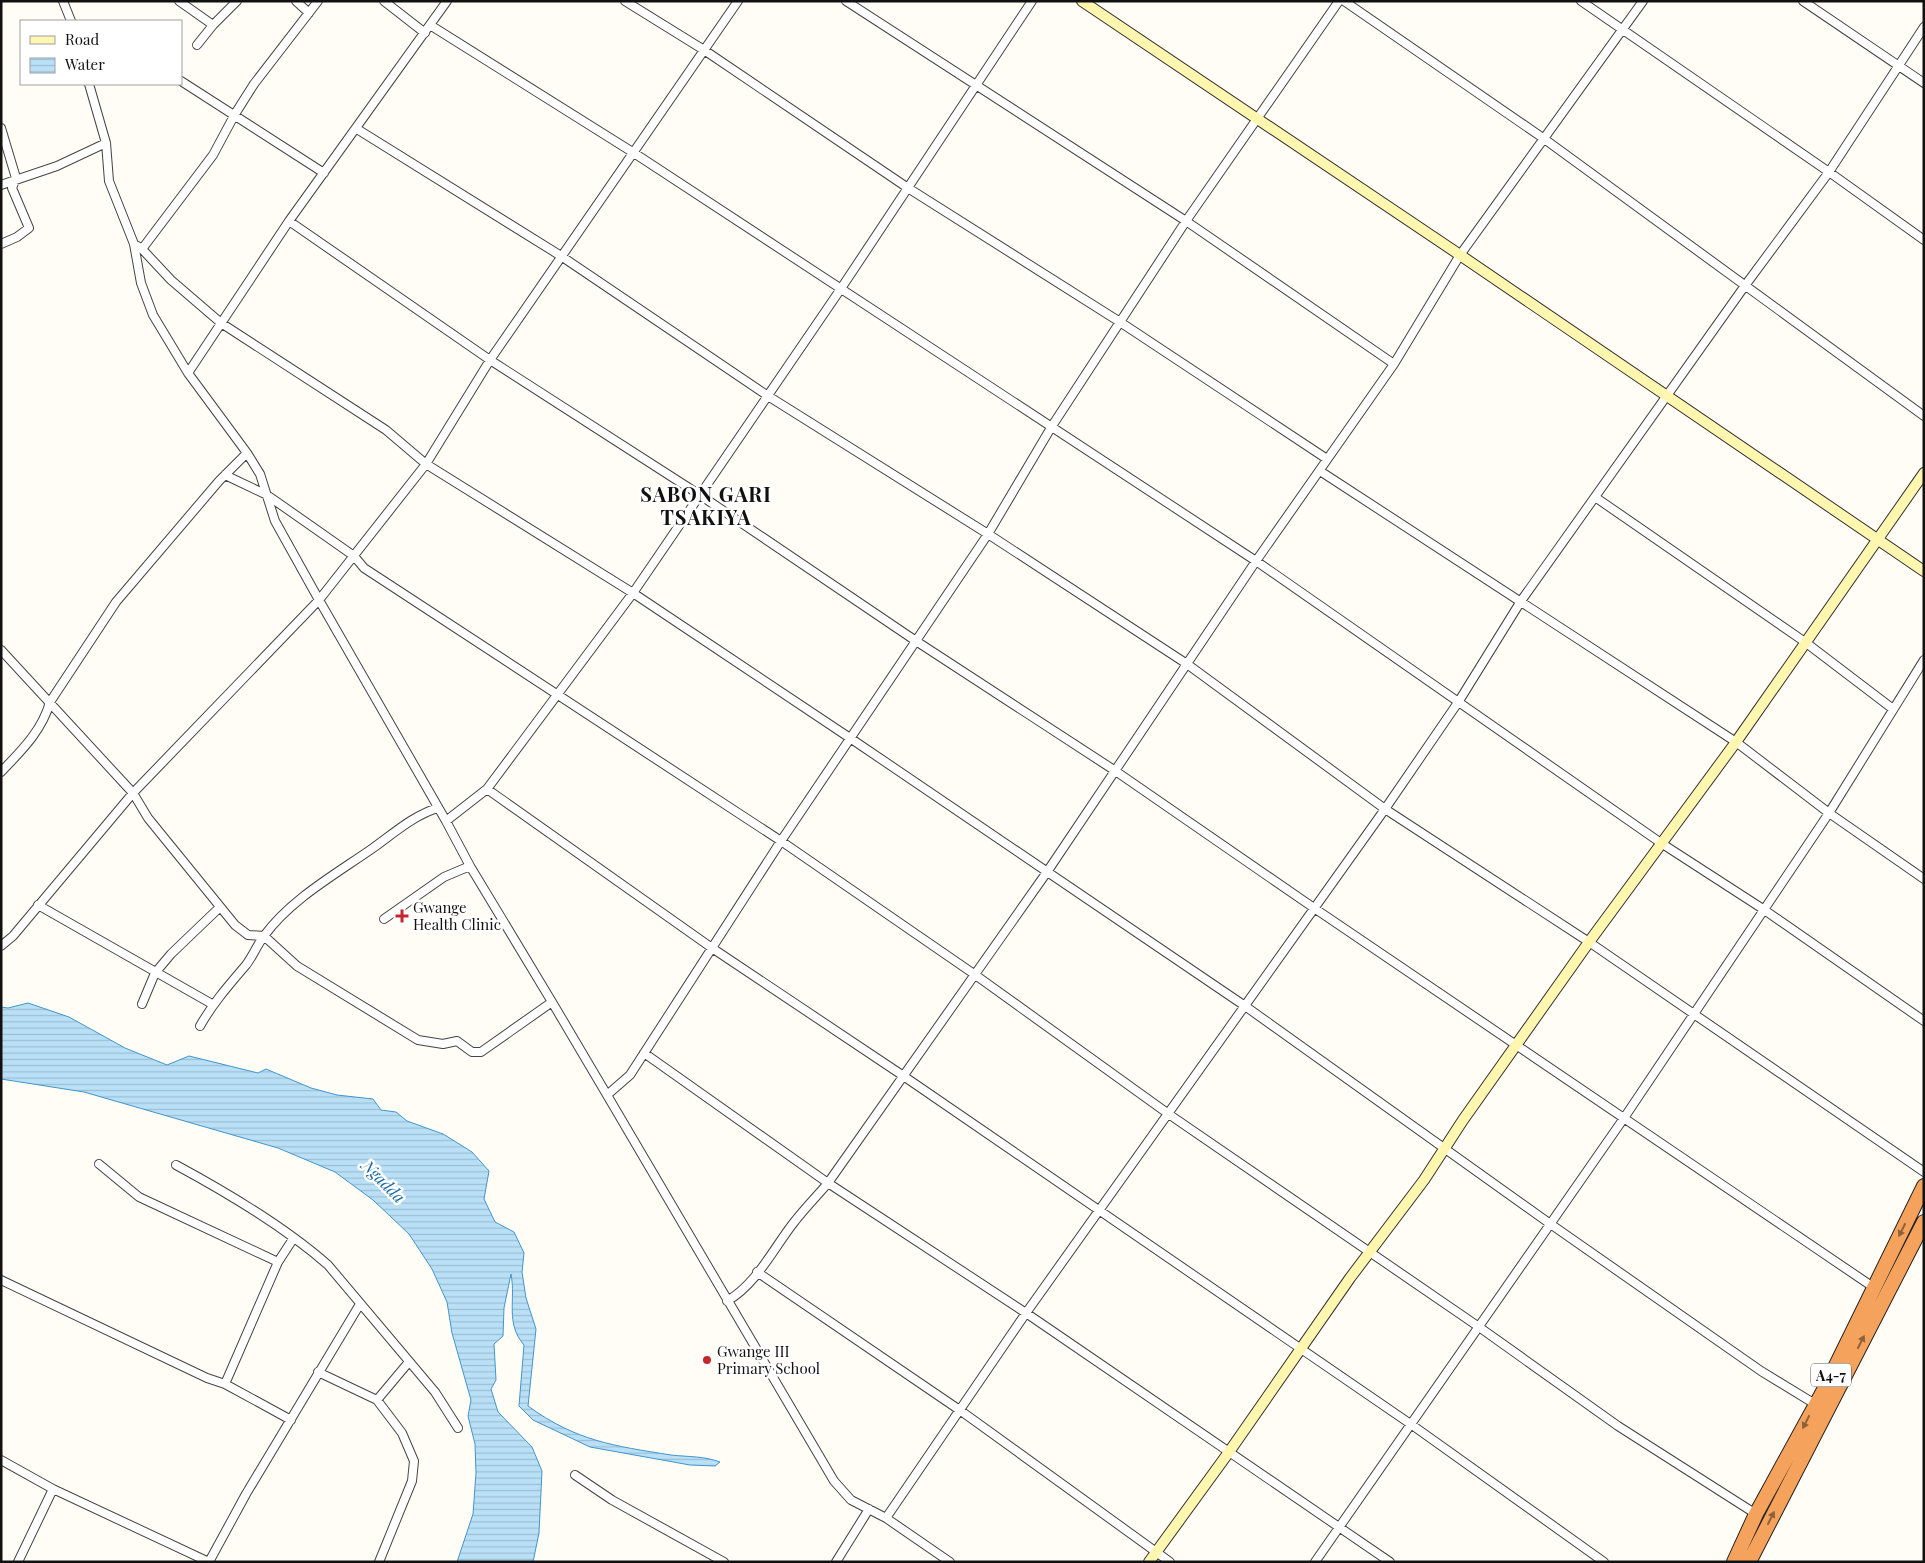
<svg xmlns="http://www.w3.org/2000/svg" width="1925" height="1563" font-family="'Playfair Display',serif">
  <defs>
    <pattern id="water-rules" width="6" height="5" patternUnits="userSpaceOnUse" patternTransform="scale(1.25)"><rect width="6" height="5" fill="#b9e0f7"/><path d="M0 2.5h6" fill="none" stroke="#9ebfd3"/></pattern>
  </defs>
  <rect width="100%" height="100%" fill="#fffdf5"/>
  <!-- water -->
  <path fill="url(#water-rules)" stroke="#3f96cf" d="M 28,1003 L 69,1017 L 125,1048 L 167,1065 L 189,1056 L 258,1073 L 266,1069 L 311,1088 L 337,1095 L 373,1099 L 381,1110 L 396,1112 L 407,1121 L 443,1134 L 456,1142 L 472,1152 L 489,1171 L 484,1199 L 495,1222 L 514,1232 L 524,1253 L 522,1272 L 526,1298 L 536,1329 L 528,1406 C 576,1441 614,1446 671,1455 C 689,1457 704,1456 720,1462 L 715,1466 L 690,1465 L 590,1447 L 533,1420 L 519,1406 L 524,1345 C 505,1323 516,1300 511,1274 L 504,1308 L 503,1336 L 494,1344 L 496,1380 L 491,1389 L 498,1412 L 532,1447 L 542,1471 L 539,1533 L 533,1562 L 457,1562 L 473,1514 L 476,1473 L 475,1444 L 468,1416 L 471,1400 L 452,1333 L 447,1302 L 432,1269 L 409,1234 L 373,1200 L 335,1172 L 278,1148 L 84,1092 L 1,1079 L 1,1007 L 8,1008 Z"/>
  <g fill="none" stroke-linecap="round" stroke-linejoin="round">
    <!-- street casing -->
    <g stroke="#444" stroke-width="10">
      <path id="street" d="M 63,1 L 71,21
        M 179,1 L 213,25
        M 296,1 L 309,13
        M 384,1 L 425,33
        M 625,1 L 704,50 L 908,188 L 1120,322 L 1327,459
        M 846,1 L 1186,221 L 1394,364
        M 1344,1 L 1543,138 L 1924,416
        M 1581,1 L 1829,172 L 1924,240
        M 1803,1 L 1924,83
        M 430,25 L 634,153 L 1256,561 L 1661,843 L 1763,909 L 1924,1021
        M 197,45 L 213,25 L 237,1
        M 181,81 L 324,173
        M 1,128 L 16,178 L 12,188 L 29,228 L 17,237 L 1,244
        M 357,129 L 561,256 L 768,396 L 988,534 L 1187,664 L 1385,809 L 1589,942 L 1924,1172
        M 1,185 L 57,166 L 106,143
        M 289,221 L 490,360 L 700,495 L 916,641 L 1114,770 L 1314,908 L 1876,1289
        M 134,244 L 142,249 L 171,280 L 221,323 L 386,430 L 426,464 L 633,593 L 850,738 L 1245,1006 L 1549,1223 L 1761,1371 L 1815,1404
        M 142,249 L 213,155 L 235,114 L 254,84 L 318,1
        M 188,373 L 289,221 L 447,1
        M 1320,471 L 1736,742 L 1829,813 L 1924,879
        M 225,475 L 267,495 L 354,556 L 364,568 L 781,841 L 974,974 L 1170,1115 L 1479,1327 L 1618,1426 L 1756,1514
        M 1595,497 L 1805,642 L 1893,709
        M 1,650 L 133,793 L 148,818 L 235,925 L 248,935 L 264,936 L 297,966 L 418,1040 L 443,1044 L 457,1041 L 472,1052 L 481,1052 L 552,1002 L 470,866
        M 1,772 C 21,751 42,731 50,702 L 116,602 L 219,481 L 247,453 L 188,373 L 153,315 L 141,283 L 134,244 L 109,181 L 106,143 L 89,84
        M 487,789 L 712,948 L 902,1075 L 1412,1425 L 1604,1562
        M 446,821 L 319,600 L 426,464 L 490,360 L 738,1
        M 38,905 L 212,1004
        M 384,919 L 444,877 L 470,866 L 446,821 L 487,789 L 633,593 L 840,290 L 1032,1
        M 1,946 L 13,936 L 133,793 L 319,600 L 275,521 L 260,474 L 247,453
        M 552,1002 L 607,1095 L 630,1075 L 781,841 L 988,534 L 1052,426 L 1186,221 L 1339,1
        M 142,1004 L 155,973 L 171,954 L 219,908
        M 200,1026 C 213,1003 229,985 246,965 C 253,956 257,945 264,936 C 291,899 336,874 373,848 C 394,833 414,815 438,808
        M 644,1053 L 828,1183 L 1026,1313 L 1390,1562
        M 607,1095 L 834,1481 L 851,1500 L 886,1518 L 950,1562
        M 99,1164 L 139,1197 L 278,1262
        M 176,1165 C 226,1192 286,1228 328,1265 L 435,1392 L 458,1428
        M 757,1272 L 961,1411 L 1170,1562
        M 1,1280 L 207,1378 L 225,1384 L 291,1420
        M 727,1301 C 757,1284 774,1247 795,1221 C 805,1208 817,1196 828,1183 L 1047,872 L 1256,561 L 1394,364 L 1460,255 L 1643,1
        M 318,1372 L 377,1400 L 402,1433 L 414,1461 L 412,1481 L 379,1562
        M 225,1384 L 278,1262 L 293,1239
        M 377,1400 L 408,1363
        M 1,1460 L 53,1489 L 209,1562 L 246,1494 L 360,1304
        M 575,1475 L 612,1500 L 724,1562
        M 886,1518 L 1026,1313 L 1385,809 L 1459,701 L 1521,601 L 1744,287 L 1829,172 L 1924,27
        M 18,1562 L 53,1489
        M 836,1562 L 869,1509
        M 1315,1562 L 1624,1118 L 1829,813 L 1924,660"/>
    </g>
    <!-- secondary casing -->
    <g stroke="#333" stroke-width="12">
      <path id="secondary" d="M 1082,1 L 1460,255 L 1924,571
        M 1149,1562 L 1229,1452 L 1350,1278 L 1424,1180 L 1463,1120 L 1589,942 L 1736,742 L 1924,473"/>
    </g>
    <!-- highway casing -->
    <g stroke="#222" stroke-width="16">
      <path id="highway" d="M 1734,1562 L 1756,1514 L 1825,1388 L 1924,1186
        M 1749,1562 L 1924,1222"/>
    </g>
    <!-- street -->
    <use href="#street" stroke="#fff" stroke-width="8"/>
    <!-- secondary -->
    <use href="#secondary" stroke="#fff6b0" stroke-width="10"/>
    <!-- highway -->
    <use href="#highway" stroke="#f5a25d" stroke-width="14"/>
  </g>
  <!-- one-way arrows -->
  <defs><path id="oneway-solid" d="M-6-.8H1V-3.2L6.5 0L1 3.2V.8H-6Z" transform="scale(1.25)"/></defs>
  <g fill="#8e613b">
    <use href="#oneway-solid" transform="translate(1902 1230) rotate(117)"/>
    <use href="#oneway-solid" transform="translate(1861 1342) rotate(-63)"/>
    <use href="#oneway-solid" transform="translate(1806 1422) rotate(117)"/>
    <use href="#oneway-solid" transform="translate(1771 1518) rotate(-63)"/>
  </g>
  <!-- markers -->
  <g fill="#c4262e" stroke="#fff" stroke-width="2">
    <path d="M399.5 908.5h5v5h5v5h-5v5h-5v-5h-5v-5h5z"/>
    <circle cx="707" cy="1360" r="5"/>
  </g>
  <g text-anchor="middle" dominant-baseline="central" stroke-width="5" stroke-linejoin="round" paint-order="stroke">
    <!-- shield labels -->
    <rect fill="#fff" stroke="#585858" stroke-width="1" x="1811" y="1363.5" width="40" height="23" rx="4"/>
    <g font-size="14" font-weight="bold" fill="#111">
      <text x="1831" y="1375">A4-7</text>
    </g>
    <!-- poi labels -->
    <g font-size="15" fill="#111" stroke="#fff" text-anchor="start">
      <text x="413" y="907">Gwange<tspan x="413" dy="17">Health Clinic</tspan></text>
      <text x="717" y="1351">Gwange III<tspan x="717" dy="17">Primary School</tspan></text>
    </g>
    <!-- water labels -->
    <g font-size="16" font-style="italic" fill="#1768a6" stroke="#fff">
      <text transform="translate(384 1181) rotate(45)">Ngadda</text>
    </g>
    <!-- district labels -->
    <g font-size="20" font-weight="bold" letter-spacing="1" fill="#111" stroke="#fff">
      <text x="706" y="493">SABON GARI<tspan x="706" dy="23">TSAKIYA</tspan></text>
    </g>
  </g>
  <!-- border -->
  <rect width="1925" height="1563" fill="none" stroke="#111111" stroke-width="5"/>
  <!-- legend -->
  <rect x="20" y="20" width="162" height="65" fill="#ffffff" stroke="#a0a0a0"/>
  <rect x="30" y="36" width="25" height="8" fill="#fff6b0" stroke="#a0a0a0"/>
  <text x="65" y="45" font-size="15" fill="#111111">Road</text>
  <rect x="30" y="58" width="25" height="15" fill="url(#water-rules)" stroke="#a0a0a0"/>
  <text x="65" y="70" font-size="15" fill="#111111">Water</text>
</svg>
